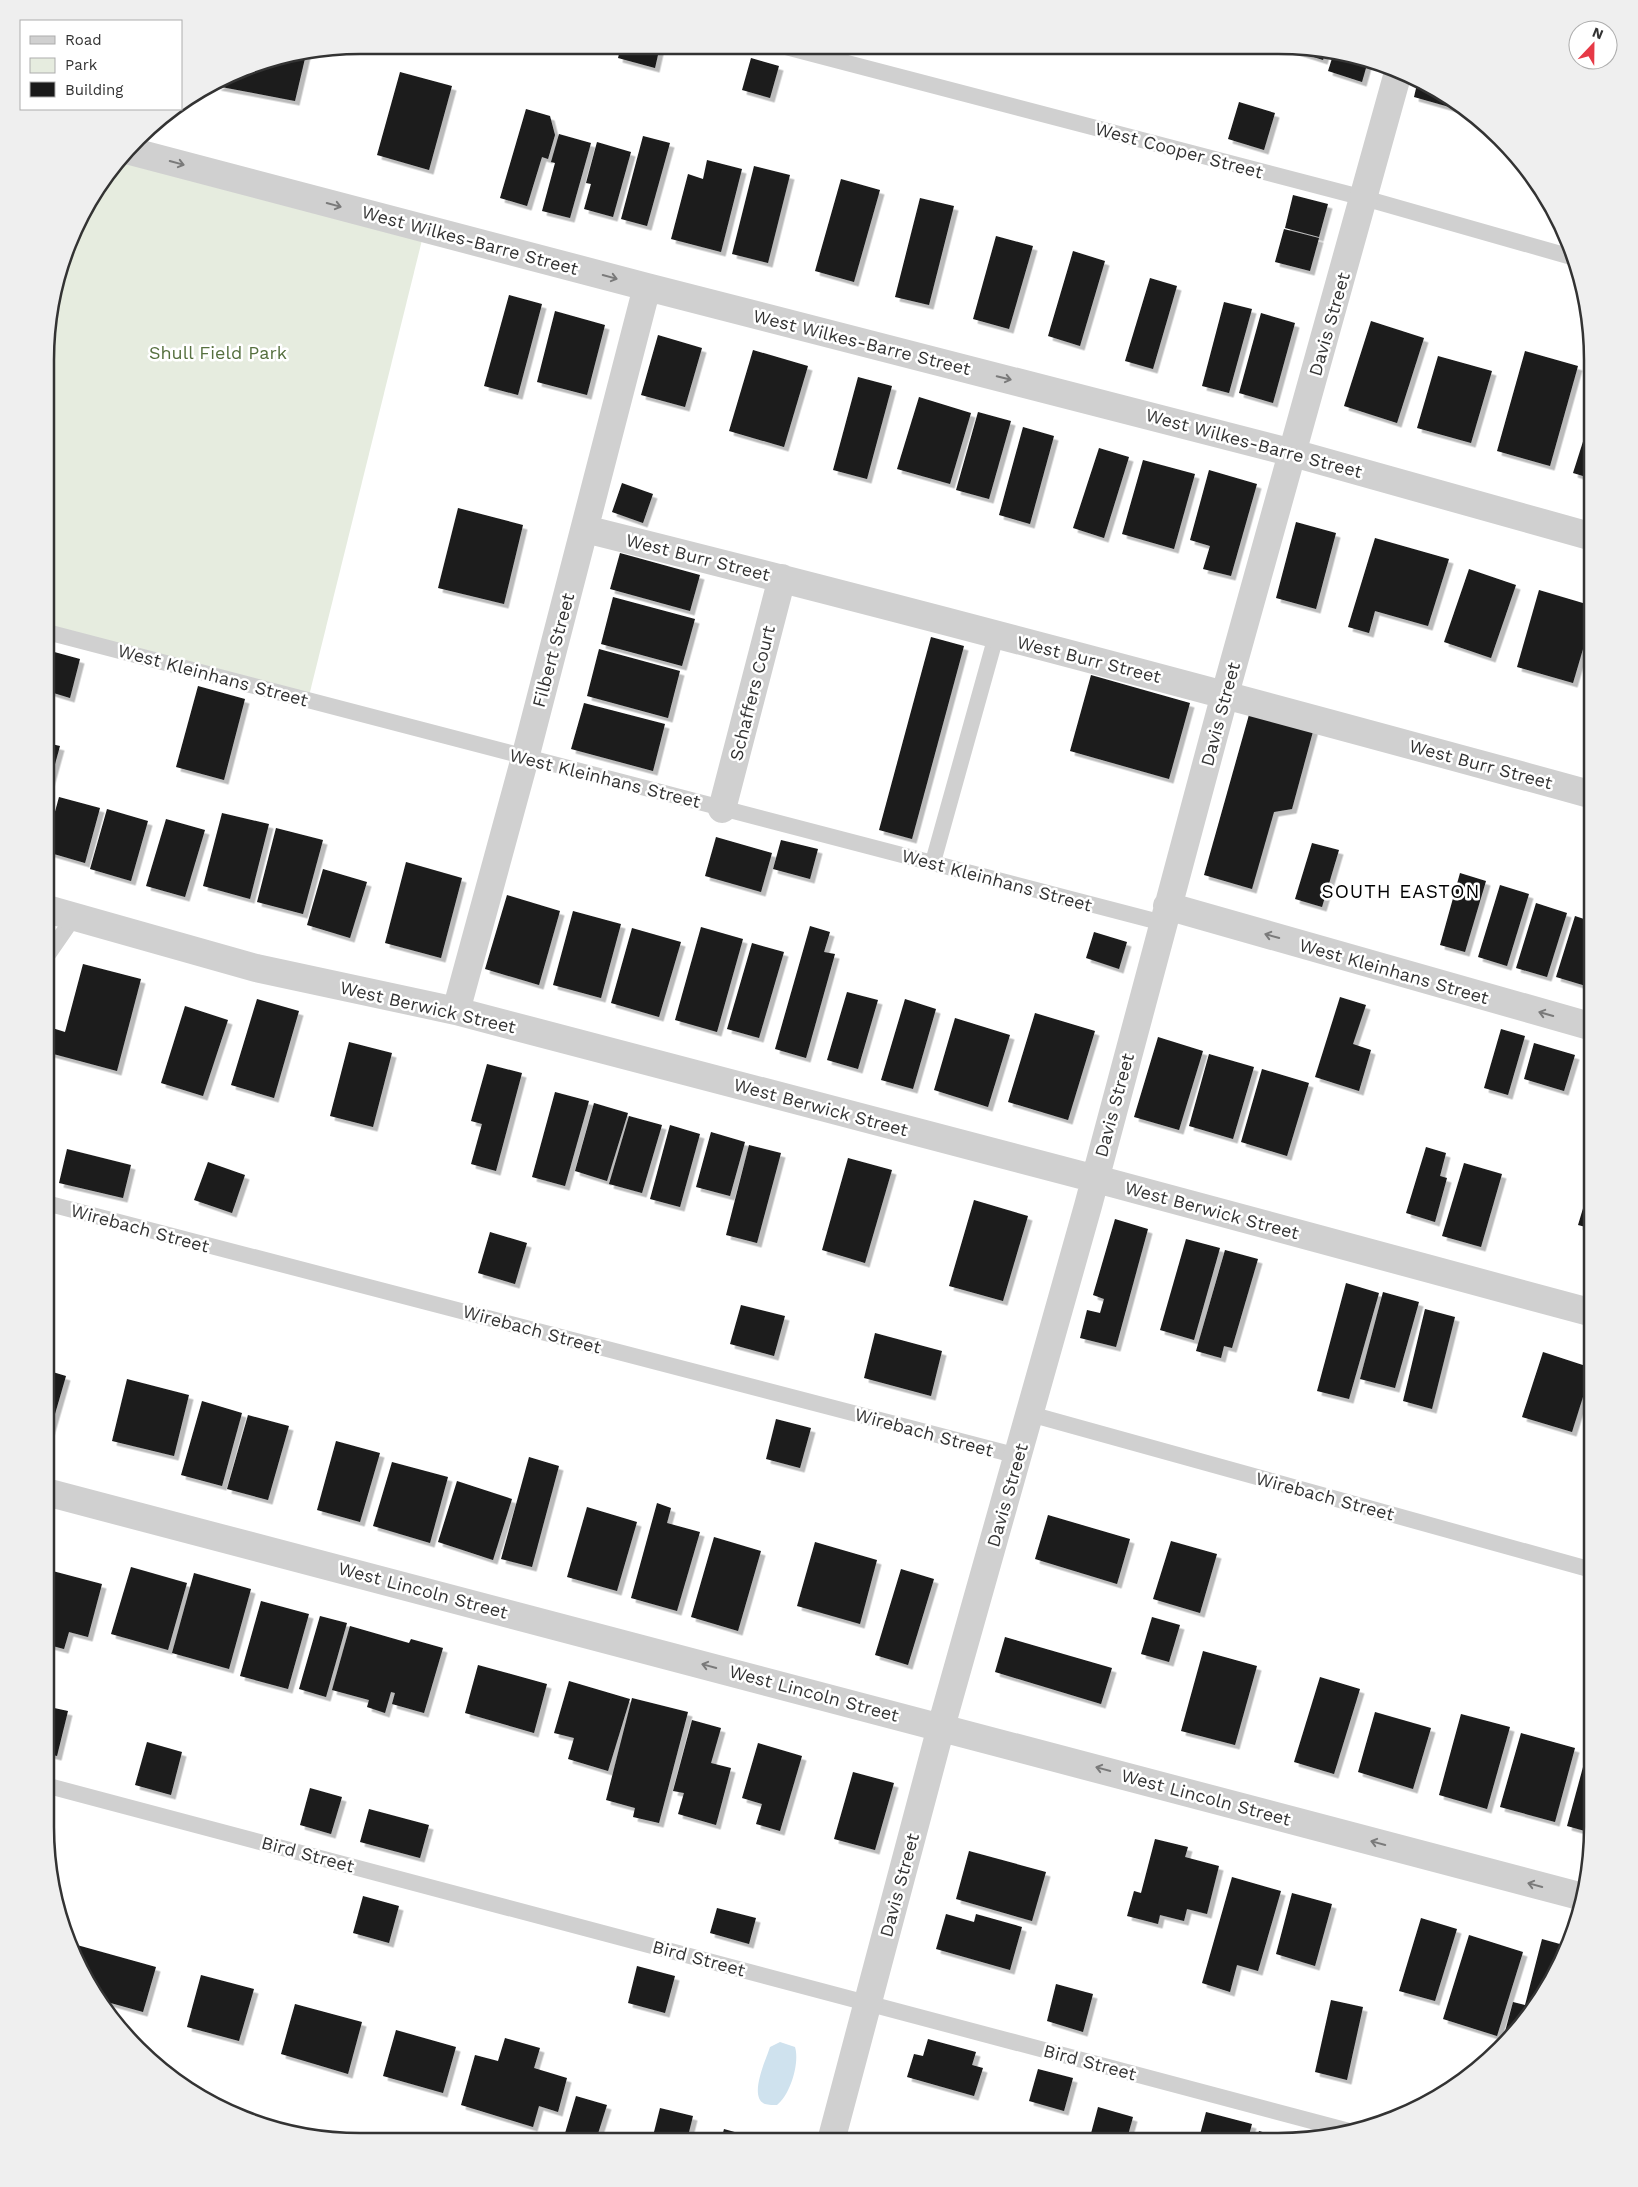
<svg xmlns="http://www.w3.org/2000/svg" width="1638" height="2187" font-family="'Work Sans',sans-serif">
  <defs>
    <filter id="shadow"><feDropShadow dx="4.5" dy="4.5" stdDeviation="0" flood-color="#0004"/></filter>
  </defs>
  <rect width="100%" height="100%" fill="#fff"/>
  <!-- green -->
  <path fill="#e6ecdf" d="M 130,151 L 425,228 L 308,700 L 47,632 L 48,318 L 87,203 Z"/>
  <!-- water -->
  <path fill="#cfe2ee" d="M 780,2042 L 795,2047 C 800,2063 790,2095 777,2105 C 774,2105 768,2105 765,2104 C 748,2097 766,2060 770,2047 Z"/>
  <!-- building -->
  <path fill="#1a1a1a" filter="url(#shadow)" d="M 621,46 L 660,46 L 655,68 L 618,58 Z
    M 1293,48 L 1320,48 L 1326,50 L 1323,60 L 1292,50 Z
    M 1334,52 L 1368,61 L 1362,82 L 1328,71 Z
    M 306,54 L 295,101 L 216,86 L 258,62 Z
    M 751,58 L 779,66 L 770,98 L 742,90 Z
    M 400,72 L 452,86 L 429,170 L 377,155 Z
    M 1418,80 L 1470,110 L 1474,114 L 1414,97 Z
    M 1239,102 L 1275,113 L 1264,150 L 1228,139 Z
    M 526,109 L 550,116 L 555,135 L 548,159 L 542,157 L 527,206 L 500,198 Z
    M 559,134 L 591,143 L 570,218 L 542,211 L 555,163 L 551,162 Z
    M 643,136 L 670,143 L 647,226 L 621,219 Z
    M 597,142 L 631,152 L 613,217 L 584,209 L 591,184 L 586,183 Z
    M 707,160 L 742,169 L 721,252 L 671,239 L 688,174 L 703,179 Z
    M 754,166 L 790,175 L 768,263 L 732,254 Z
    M 841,179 L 880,190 L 854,282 L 815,271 Z
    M 1293,195 L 1328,204 L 1319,237 L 1285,228 Z
    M 920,198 L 954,206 L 929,305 L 895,297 Z
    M 1284,229 L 1319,238 L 1310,271 L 1275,262 Z
    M 996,236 L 1033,246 L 1009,329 L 973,319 Z
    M 1073,251 L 1105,261 L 1080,346 L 1048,336 Z
    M 1150,278 L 1177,286 L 1153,369 L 1125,361 Z
    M 509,295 L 542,304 L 518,395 L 484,386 Z
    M 1224,302 L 1252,309 L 1229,393 L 1202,386 Z
    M 555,311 L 605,325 L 587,395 L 537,382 Z
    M 1261,313 L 1295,323 L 1273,403 L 1239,393 Z
    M 1371,321 L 1424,338 L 1397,423 L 1344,406 Z
    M 658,335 L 702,348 L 685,407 L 641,395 Z
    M 753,350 L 808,366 L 784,447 L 729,431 Z
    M 1525,351 L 1578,366 L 1550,466 L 1497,451 Z
    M 1438,356 L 1492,371 L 1471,443 L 1417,428 Z
    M 858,377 L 892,386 L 867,479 L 833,470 Z
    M 919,397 L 971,413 L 950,484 L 897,469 Z
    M 1593,410 L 1593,479 L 1573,473 Z
    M 978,412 L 1011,421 L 989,499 L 956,490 Z
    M 1023,427 L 1054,436 L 1030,524 L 999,515 Z
    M 1099,448 L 1129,457 L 1104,538 L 1073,528 Z
    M 1143,460 L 1195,474 L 1174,549 L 1122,534 Z
    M 1209,470 L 1257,484 L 1231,576 L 1203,569 L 1210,546 L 1190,540 Z
    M 622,483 L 653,494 L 643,523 L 612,512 Z
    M 458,508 L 523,525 L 504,604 L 438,588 Z
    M 1296,522 L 1336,533 L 1316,609 L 1276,598 Z
    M 1375,538 L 1449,559 L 1428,626 L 1375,611 L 1369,633 L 1348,627 Z
    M 620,553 L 700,575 L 690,611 L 610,589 Z
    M 1469,569 L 1516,585 L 1491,658 L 1444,642 Z
    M 1539,590 L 1593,606 L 1593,615 L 1573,683 L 1517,667 Z
    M 613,597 L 695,619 L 682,666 L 601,644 Z
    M 931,637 L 964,646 L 912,839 L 879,830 Z
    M 599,649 L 680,671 L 668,718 L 587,696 Z
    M 47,650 L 80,659 L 70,698 L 47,691 Z
    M 1091,675 L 1190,703 L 1169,779 L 1070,751 Z
    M 198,686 L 245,699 L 224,780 L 176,767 Z
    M 584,703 L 665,724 L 653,771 L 571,749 Z
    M 1252,704 L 1315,724 L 1292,809 L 1274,812 L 1252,889 L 1204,875 Z
    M 47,743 L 60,746 L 47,793 Z
    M 59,797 L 100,808 L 85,863 L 47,852 L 47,841 Z
    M 107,809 L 148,821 L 131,881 L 90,869 Z
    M 222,813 L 269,824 L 250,899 L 203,886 Z
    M 166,819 L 205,830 L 185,897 L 146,886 Z
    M 276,828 L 323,840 L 303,914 L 257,902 Z
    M 716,837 L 772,853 L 761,892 L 705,876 Z
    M 781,840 L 818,849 L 810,879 L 773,869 Z
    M 1312,843 L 1339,850 L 1322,907 L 1295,899 Z
    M 406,862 L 462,878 L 441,958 L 385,943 Z
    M 323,869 L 367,882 L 350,938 L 307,925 Z
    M 1460,873 L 1486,881 L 1465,952 L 1440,945 Z
    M 1500,885 L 1529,894 L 1507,966 L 1478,957 Z
    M 507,895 L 560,911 L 539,985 L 485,969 Z
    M 1536,903 L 1567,913 L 1547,977 L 1516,968 Z
    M 573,911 L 621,924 L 601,998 L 553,985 Z
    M 1575,916 L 1593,922 L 1593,962 L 1586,986 L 1556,977 Z
    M 810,926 L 830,932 L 824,952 L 835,954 L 806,1058 L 775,1049 Z
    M 701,927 L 743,939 L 717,1032 L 675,1020 Z
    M 632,928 L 681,942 L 659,1017 L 611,1003 Z
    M 1094,932 L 1127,942 L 1119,969 L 1086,958 Z
    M 752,943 L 784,952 L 759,1038 L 727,1029 Z
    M 83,964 L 141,979 L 117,1071 L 46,1052 L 49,1027 L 65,1032 Z
    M 847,992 L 878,1000 L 858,1069 L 827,1060 Z
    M 1340,997 L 1366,1005 L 1353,1044 L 1371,1050 L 1359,1091 L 1315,1077 Z
    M 257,999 L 299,1011 L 274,1098 L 231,1085 Z
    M 905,999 L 936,1009 L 913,1089 L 881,1080 Z
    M 185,1006 L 228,1020 L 203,1096 L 161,1083 Z
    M 1035,1013 L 1095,1031 L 1068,1120 L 1008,1102 Z
    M 955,1018 L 1010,1035 L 988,1107 L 934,1090 Z
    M 1501,1029 L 1525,1036 L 1508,1095 L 1484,1088 Z
    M 1158,1037 L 1203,1051 L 1179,1130 L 1134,1117 Z
    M 349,1042 L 392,1053 L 373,1127 L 330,1116 Z
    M 1534,1043 L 1575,1055 L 1564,1091 L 1524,1079 Z
    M 1209,1054 L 1254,1067 L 1233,1139 L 1189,1126 Z
    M 487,1064 L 522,1073 L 496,1171 L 471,1164 L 482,1124 L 471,1121 Z
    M 1262,1069 L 1309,1083 L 1287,1156 L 1241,1142 Z
    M 555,1092 L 589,1101 L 565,1186 L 532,1177 Z
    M 594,1103 L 628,1113 L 607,1181 L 575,1171 Z
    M 629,1116 L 662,1125 L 642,1193 L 609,1184 Z
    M 670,1125 L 700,1134 L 680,1207 L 650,1199 Z
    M 711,1132 L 745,1142 L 730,1196 L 696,1187 Z
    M 749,1145 L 781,1153 L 757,1243 L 726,1235 Z
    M 1426,1147 L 1446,1153 L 1440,1176 L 1447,1178 L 1435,1222 L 1406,1213 Z
    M 67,1149 L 131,1165 L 123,1198 L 59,1183 Z
    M 848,1158 L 892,1170 L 865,1263 L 822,1250 Z
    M 208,1162 L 245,1175 L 232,1213 L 194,1200 Z
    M 1464,1163 L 1502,1174 L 1481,1247 L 1442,1236 Z
    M 1593,1175 L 1593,1229 L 1578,1225 Z
    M 974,1200 L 1028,1216 L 1003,1301 L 949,1286 Z
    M 1115,1219 L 1148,1229 L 1116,1347 L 1080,1338 L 1087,1310 L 1100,1313 L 1104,1299 L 1093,1295 Z
    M 490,1232 L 527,1243 L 515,1284 L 478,1273 Z
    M 1186,1239 L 1220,1248 L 1194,1340 L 1160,1330 Z
    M 1225,1250 L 1258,1259 L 1232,1348 L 1224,1346 L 1221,1358 L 1196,1351 Z
    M 1346,1283 L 1379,1293 L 1349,1399 L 1317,1391 Z
    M 1383,1292 L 1419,1302 L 1395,1388 L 1360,1379 Z
    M 741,1305 L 785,1316 L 774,1356 L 730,1344 Z
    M 1425,1309 L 1455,1317 L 1432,1409 L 1403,1401 Z
    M 875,1333 L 942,1351 L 931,1396 L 864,1378 Z
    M 1543,1352 L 1592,1368 L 1572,1432 L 1522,1417 Z
    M 46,1370 L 66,1376 L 46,1445 Z
    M 127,1379 L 189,1395 L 174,1456 L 112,1441 Z
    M 202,1401 L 242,1413 L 222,1486 L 181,1475 Z
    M 248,1415 L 289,1426 L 268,1500 L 227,1489 Z
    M 776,1419 L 811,1428 L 800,1468 L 766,1459 Z
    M 336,1441 L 380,1453 L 360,1522 L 317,1510 Z
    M 529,1457 L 559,1466 L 532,1567 L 501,1559 Z
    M 392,1462 L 448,1477 L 430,1543 L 373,1526 Z
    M 457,1481 L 512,1499 L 493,1560 L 438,1542 Z
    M 657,1503 L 671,1508 L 667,1523 L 700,1532 L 677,1611 L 631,1598 Z
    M 587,1507 L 637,1522 L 617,1591 L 567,1577 Z
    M 1048,1515 L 1130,1539 L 1117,1584 L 1035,1559 Z
    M 714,1537 L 761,1551 L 738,1631 L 691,1617 Z
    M 1171,1541 L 1217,1554 L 1200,1613 L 1153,1599 Z
    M 815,1542 L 877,1560 L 860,1624 L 797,1606 Z
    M 131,1567 L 187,1583 L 168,1650 L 111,1634 Z
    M 45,1569 L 102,1584 L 88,1637 L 69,1632 L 64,1649 L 45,1644 Z
    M 901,1569 L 934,1579 L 908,1665 L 875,1655 Z
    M 194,1573 L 251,1589 L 229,1669 L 172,1653 Z
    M 261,1601 L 309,1614 L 288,1689 L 240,1676 Z
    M 320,1616 L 347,1623 L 326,1697 L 299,1689 Z
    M 1152,1617 L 1180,1625 L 1169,1662 L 1141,1654 Z
    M 350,1626 L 409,1643 L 411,1639 L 443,1648 L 424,1713 L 392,1704 L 395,1693 L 391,1692 L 385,1713 L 367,1707 L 369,1700 L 332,1690 Z
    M 1005,1637 L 1112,1668 L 1101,1704 L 995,1672 Z
    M 1203,1651 L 1257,1666 L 1235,1745 L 1181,1731 Z
    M 478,1665 L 547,1684 L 534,1733 L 465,1713 Z
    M 1320,1677 L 1360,1689 L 1334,1774 L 1294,1762 Z
    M 569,1681 L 630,1699 L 608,1771 L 568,1759 L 574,1738 L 554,1733 Z
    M 632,1698 L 688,1712 L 659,1823 L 633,1817 L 635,1808 L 606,1800 Z
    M 45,1706 L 68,1711 L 57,1756 L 45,1753 Z
    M 1375,1712 L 1431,1728 L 1413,1789 L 1358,1772 Z
    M 1461,1714 L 1510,1727 L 1487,1809 L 1439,1795 Z
    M 692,1720 L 721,1728 L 711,1763 L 731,1768 L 716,1825 L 678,1814 L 684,1793 L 673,1791 Z
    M 1521,1733 L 1575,1748 L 1555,1822 L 1500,1807 Z
    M 147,1742 L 182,1752 L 171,1795 L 135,1785 Z
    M 758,1743 L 802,1756 L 780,1831 L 756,1824 L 762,1804 L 742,1798 Z
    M 1589,1745 L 1592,1746 L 1592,1833 L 1567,1826 Z
    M 853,1772 L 894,1783 L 875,1850 L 834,1839 Z
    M 310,1788 L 342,1797 L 331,1834 L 300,1825 Z
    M 369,1809 L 429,1825 L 420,1858 L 360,1842 Z
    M 1155,1839 L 1188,1847 L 1185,1857 L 1219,1866 L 1207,1914 L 1187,1909 L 1184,1921 L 1160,1915 L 1158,1924 L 1127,1916 L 1134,1891 L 1141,1893 Z
    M 969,1851 L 1046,1872 L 1032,1921 L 956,1899 Z
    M 1232,1877 L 1281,1891 L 1258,1971 L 1237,1965 L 1230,1992 L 1202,1983 Z
    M 1292,1893 L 1332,1904 L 1315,1966 L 1276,1954 Z
    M 363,1896 L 399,1906 L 389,1943 L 353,1933 Z
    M 717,1908 L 756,1918 L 749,1944 L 710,1933 Z
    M 946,1914 L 974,1922 L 976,1914 L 1022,1927 L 1010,1970 L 936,1949 Z
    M 1421,1918 L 1457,1929 L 1435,2001 L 1399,1991 Z
    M 1469,1935 L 1523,1952 L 1497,2036 L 1443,2019 Z
    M 1542,1939 L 1567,1946 L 1540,2002 L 1504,2043 L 1502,2043 L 1513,2002 L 1525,2005 Z
    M 77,1945 L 156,1967 L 143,2012 L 100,2000 L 78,1967 L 74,1956 Z
    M 637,1966 L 675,1976 L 665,2013 L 628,2003 Z
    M 201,1975 L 254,1989 L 239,2041 L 187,2027 Z
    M 1056,1984 L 1093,1994 L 1083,2032 L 1047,2021 Z
    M 1331,2000 L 1363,2007 L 1347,2080 L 1315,2072 Z
    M 295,2004 L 362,2022 L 348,2074 L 281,2054 Z
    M 396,2030 L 456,2047 L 443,2093 L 383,2076 Z
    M 505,2038 L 540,2048 L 534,2068 L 567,2078 L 558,2112 L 539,2106 L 533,2127 L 461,2105 L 475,2055 L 498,2061 Z
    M 928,2039 L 976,2052 L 972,2065 L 983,2068 L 974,2096 L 907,2077 L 914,2054 L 923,2056 Z
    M 1038,2069 L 1073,2078 L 1064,2111 L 1029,2101 Z
    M 576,2096 L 607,2105 L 596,2140 L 563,2140 Z
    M 1098,2107 L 1133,2117 L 1126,2142 L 1089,2141 Z
    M 660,2108 L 693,2116 L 687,2140 L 652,2140 Z
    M 1206,2112 L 1252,2124 L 1247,2142 L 1198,2142 Z
    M 724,2129 L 756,2138 L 755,2141 L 721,2140 Z
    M 1259,2131 L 1291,2140 L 1256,2142 Z"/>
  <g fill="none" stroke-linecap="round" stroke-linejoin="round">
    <!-- service -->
    <path stroke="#d0d0d0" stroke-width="16" d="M 782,46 L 1364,198 L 1575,258
      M 47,632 L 1163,923
      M 933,862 L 996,636
      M 47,956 L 74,917
      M 46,1203 L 1018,1456
      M 1030,1414 L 1592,1570
      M 45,1785 L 1353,2132"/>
    <!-- minor -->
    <path stroke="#d0d0d0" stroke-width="28" d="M 130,151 L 647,287 L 1293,453 L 1593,537
      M 585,529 C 922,613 1258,703 1593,795
      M 722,809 L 782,578
      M 1167,906 L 1593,1027
      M 47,909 L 256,968 L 456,1011 L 1115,1184 L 1593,1313
      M 456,1011 L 525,758 L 647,287
      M 46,1492 L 1583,1897
      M 831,2141 L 941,1727 L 1088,1206 L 1225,694 L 1399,69"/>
  </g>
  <!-- one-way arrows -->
  <defs><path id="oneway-shaft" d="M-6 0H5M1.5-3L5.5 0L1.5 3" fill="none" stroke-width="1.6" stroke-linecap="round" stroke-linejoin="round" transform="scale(1.25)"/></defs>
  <g stroke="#7a7a7a">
    <use href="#oneway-shaft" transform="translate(177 163) rotate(15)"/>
    <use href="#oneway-shaft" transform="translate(334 205) rotate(15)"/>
    <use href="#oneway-shaft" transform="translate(610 277) rotate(15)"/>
    <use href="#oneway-shaft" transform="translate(1004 378) rotate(14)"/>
    <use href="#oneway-shaft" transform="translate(1272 936) rotate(-164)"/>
    <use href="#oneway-shaft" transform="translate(1546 1014) rotate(-164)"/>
    <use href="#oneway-shaft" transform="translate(709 1666) rotate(-165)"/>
    <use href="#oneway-shaft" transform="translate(1103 1769) rotate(-165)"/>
    <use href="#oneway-shaft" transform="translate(1378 1843) rotate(-165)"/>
    <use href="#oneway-shaft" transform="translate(1535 1885) rotate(-165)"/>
  </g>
  <g text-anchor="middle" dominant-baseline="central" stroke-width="5" stroke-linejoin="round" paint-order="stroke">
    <!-- street labels -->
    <g font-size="18" fill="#333" stroke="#fff">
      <text transform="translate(1179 150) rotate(15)">West Cooper Street</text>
      <text transform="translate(470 240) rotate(15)">West Wilkes-Barre Street</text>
      <text transform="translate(1329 324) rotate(-74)">Davis Street</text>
      <text transform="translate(862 342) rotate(14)">West Wilkes-Barre Street</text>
      <text transform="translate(1254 443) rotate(15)">West Wilkes-Barre Street</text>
      <text transform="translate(698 557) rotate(14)">West Burr Street</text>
      <text transform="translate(553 650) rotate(-75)">Filbert Street</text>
      <text transform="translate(1089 659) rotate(14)">West Burr Street</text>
      <text transform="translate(213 675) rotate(15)">West Kleinhans Street</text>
      <text transform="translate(752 693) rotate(-76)">Schaffers Court</text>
      <text transform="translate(1220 714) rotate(-75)">Davis Street</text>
      <text transform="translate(1481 764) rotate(15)">West Burr Street</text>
      <text transform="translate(605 778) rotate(14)">West Kleinhans Street</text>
      <text transform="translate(997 880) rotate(15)">West Kleinhans Street</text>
      <text transform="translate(1394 971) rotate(16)">West Kleinhans Street</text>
      <text transform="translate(428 1007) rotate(13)">West Berwick Street</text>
      <text transform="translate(1114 1105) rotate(-75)">Davis Street</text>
      <text transform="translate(821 1107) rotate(15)">West Berwick Street</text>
      <text transform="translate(1212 1210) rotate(15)">West Berwick Street</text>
      <text transform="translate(140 1228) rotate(15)">Wirebach Street</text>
      <text transform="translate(532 1329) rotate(15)">Wirebach Street</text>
      <text transform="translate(924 1432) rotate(15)">Wirebach Street</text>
      <text transform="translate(1007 1495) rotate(-74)">Davis Street</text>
      <text transform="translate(1325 1496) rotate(15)">Wirebach Street</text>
      <text transform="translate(423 1590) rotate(15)">West Lincoln Street</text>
      <text transform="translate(814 1693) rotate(15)">West Lincoln Street</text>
      <text transform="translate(1206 1797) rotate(15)">West Lincoln Street</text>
      <text transform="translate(308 1854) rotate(15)">Bird Street</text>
      <text transform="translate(899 1885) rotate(-75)">Davis Street</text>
      <text transform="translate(699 1958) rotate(15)">Bird Street</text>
      <text transform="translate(1090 2062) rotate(15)">Bird Street</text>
    </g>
    <!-- park labels -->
    <g font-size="18" fill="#56703f" stroke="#fff">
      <text x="218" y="352">Shull Field Park</text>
    </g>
    <!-- neighbourhood labels -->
    <g font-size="19" letter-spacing="1" fill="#000" stroke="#fff">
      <text x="1401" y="891">SOUTH EASTON</text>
    </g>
  </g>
  <!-- crop -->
  <path d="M0 0H1638V2187H0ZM360 54H1278A306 306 0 0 1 1584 360V1827A306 306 0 0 1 1278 2133H360A306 306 0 0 1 54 1827V360A306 306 0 0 1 360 54Z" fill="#efefef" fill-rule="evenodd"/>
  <path fill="none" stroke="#333" stroke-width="2.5" d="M360 54H1278A306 306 0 0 1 1584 360V1827A306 306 0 0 1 1278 2133H360A306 306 0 0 1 54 1827V360A306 306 0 0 1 360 54Z"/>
  <!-- legend -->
  <rect x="20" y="20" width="162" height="90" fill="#ffffff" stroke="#adadad"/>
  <rect x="30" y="36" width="25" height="8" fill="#d0d0d0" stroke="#adadad"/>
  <text x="65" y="45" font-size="15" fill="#333333">Road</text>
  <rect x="30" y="58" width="25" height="15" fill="#e6ecdf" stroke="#adadad"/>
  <text x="65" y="70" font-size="15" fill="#333333">Park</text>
  <rect x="30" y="82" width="25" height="15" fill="#1a1a1a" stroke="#adadad"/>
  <text x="65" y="95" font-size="15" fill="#333333">Building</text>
  <!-- north arrow -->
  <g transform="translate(1593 45) rotate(22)"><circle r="24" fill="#ffffff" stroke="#adadad"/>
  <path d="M0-4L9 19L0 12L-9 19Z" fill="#e63946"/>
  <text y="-8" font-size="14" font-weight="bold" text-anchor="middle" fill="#333333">N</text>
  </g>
</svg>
